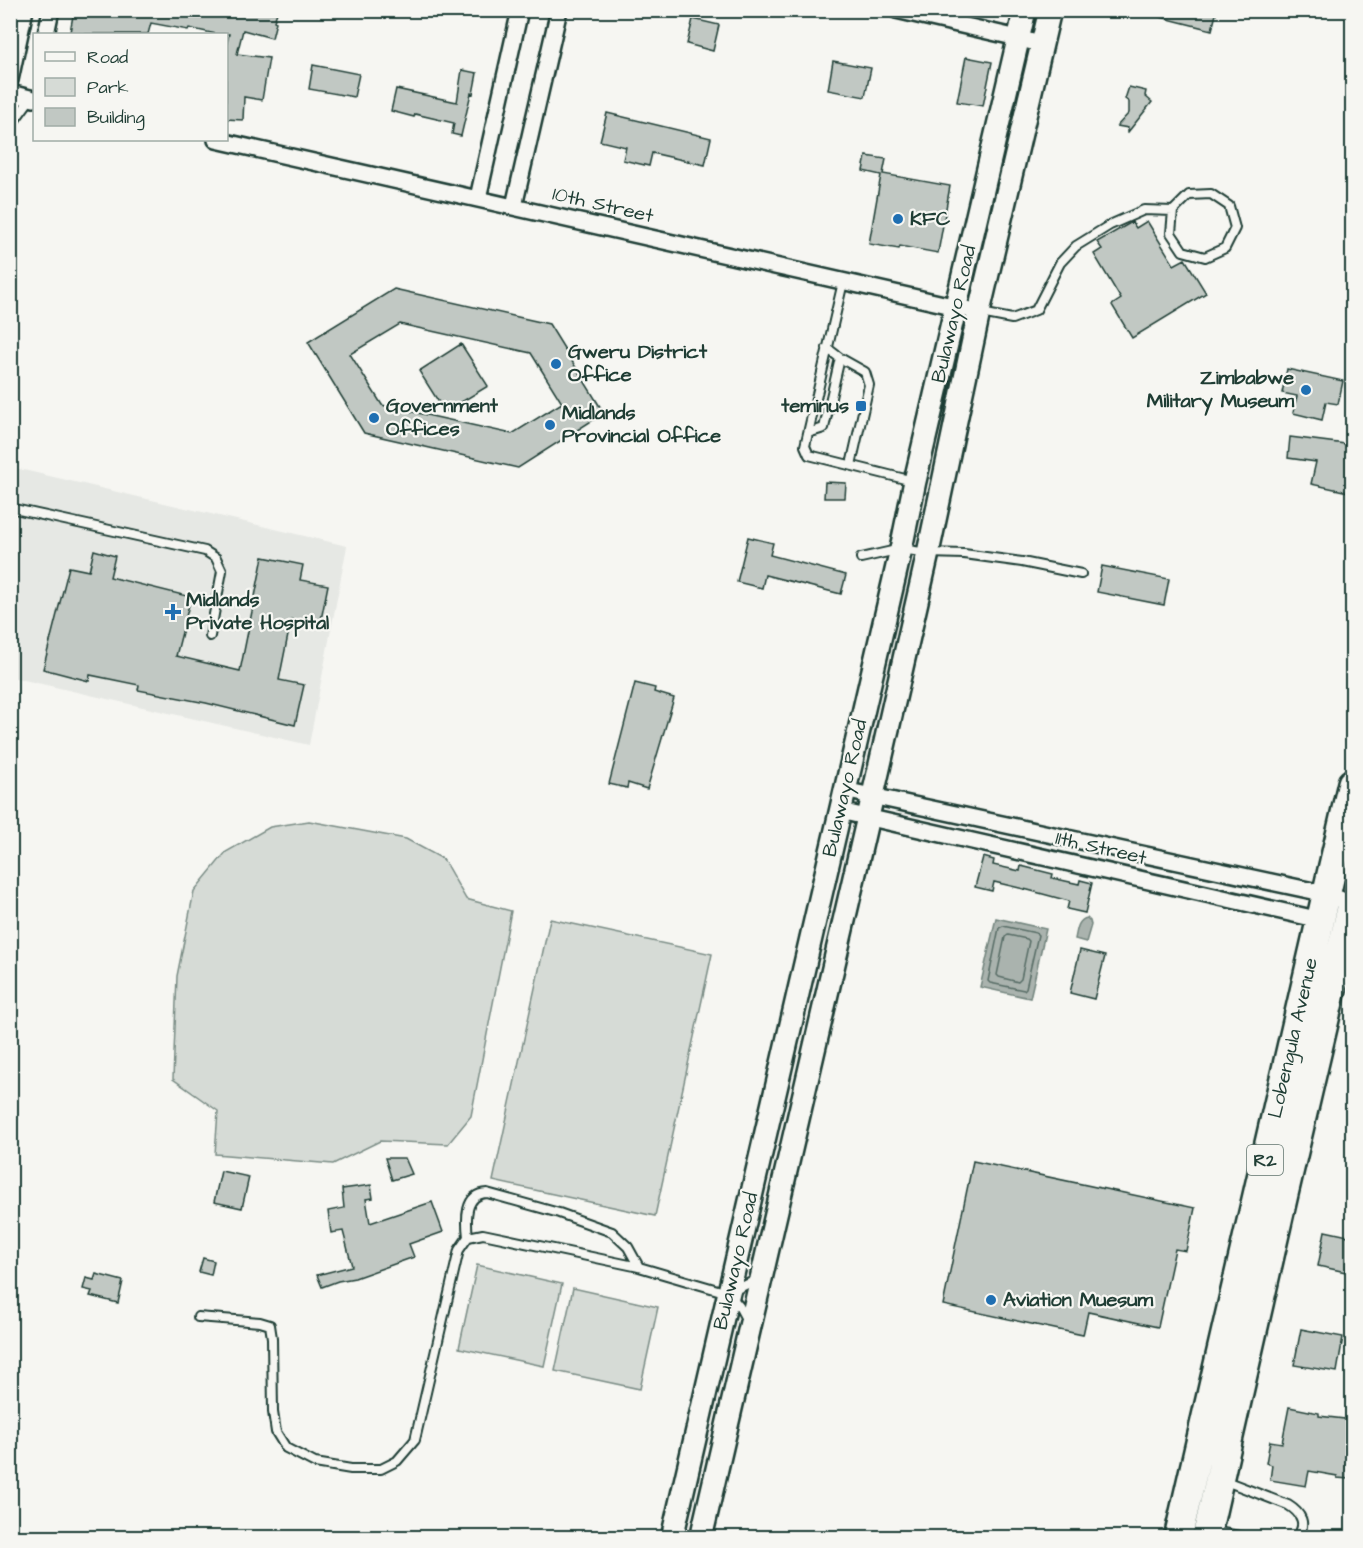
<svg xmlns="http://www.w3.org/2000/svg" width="1363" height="1548" font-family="'Architects Daughter',sans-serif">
  <rect width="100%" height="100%" fill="#f6f6f2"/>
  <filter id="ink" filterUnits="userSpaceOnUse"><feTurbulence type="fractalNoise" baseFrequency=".0167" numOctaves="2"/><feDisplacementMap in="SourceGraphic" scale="12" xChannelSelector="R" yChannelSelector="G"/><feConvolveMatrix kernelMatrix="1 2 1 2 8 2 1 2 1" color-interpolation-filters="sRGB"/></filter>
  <g filter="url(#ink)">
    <!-- built -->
    <path fill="#e6e8e4" d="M 11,467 L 347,546 L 309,745 L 11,677 Z"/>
    <!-- green -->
    <path fill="#d6dbd6" stroke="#7a8c85" stroke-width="1.5" d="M 309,821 L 406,839 L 443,859 L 466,899 L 511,911 L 471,1116 L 448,1144 L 380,1141 L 333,1164 L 215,1154 L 218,1111 L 173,1079 L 177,976 L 194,891 L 226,852 L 270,827 Z
      M 550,919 L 712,954 L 655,1216 L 493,1181 Z
      M 477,1265 L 562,1284 L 544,1366 L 459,1348 Z
      M 573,1288 L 658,1307 L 640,1389 L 555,1371 Z"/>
    <!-- water -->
    <path fill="#aab3ae" stroke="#72847d" stroke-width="1.5" d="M 996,918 L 1046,929 L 1030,998 L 980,987 Z
      M 1087,918 L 1090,921 L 1091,925 L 1086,942 L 1075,939 C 1077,931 1077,920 1087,918 Z"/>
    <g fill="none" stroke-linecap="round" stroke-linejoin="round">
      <!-- shore -->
      <path stroke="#576c65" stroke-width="1.5" d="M 1003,926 L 1036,933 L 1038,935 L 1026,988 L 1024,990 L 990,983 L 988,981 L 999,928 Z
        M 1008,935 L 1027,939 L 1029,941 L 1021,979 L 1018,982 L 999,977 L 997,975 L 1005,937 Z"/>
    </g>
    <!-- building -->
    <path fill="#c1c8c3" stroke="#1f3d34" stroke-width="1.5" fill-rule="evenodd" d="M 74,10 L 278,10 L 274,21 L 276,22 L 272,38 L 243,30 L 237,54 L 269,58 L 262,100 L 244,97 L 243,120 L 226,119 L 226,47 L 229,34 L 216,34 L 189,28 L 188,30 L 151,23 L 148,34 L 83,34 L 70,32 Z
      M 1152,10 L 1217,10 L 1212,30 L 1152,15 Z
      M 693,19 L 719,25 L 713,51 L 687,44 Z
      M 966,57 L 992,62 L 983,106 L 957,102 Z
      M 833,61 L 871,68 L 865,97 L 828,90 Z
      M 313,65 L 359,74 L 354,97 L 309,89 Z
      M 462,70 L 477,73 L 473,94 L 471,93 L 461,136 L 452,134 L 454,123 L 415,114 L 414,117 L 391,111 L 396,89 L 457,102 Z
      M 1129,87 L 1146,91 L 1145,96 L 1152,102 L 1128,132 L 1128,128 L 1117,126 L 1129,113 L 1129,102 L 1125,99 Z
      M 607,113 L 711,138 L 705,165 L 652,153 L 649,166 L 623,160 L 626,147 L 600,141 Z
      M 866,156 L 886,159 L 883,174 L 950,186 L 938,253 L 900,246 L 899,249 L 869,244 L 881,175 L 863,171 Z
      M 1147,221 L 1174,265 L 1185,259 L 1206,293 L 1132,338 L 1112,305 L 1121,299 L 1094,254 L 1102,249 L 1097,242 L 1132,222 L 1136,228 Z
      M 394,289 L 549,324 L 604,413 L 518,468 L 364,433 L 308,342 ZM 400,324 L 531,353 L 562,403 L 512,434 L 382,405 L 350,354 Z
      M 461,344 L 488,386 L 445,412 L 419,371 Z
      M 1287,369 L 1343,381 L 1338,404 L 1326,402 L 1322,420 L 1293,413 L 1297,396 L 1282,393 Z
      M 1290,437 L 1353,445 L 1353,493 L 1311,484 L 1316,462 L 1288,458 Z
      M 825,482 L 846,483 L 845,498 L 824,498 Z
      M 748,537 L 773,543 L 770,555 L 846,575 L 841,594 L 765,575 L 762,588 L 737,582 Z
      M 94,550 L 115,556 L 110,577 L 191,597 L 176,656 L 240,671 L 263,557 L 303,565 L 300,580 L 328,585 L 320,625 L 291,620 L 279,680 L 304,685 L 295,725 L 206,703 L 138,690 L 139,685 L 90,675 L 89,681 L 43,669 L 69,567 L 89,571 Z
      M 1102,566 L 1169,579 L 1164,605 L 1097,592 Z
      M 635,683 L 655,688 L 654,692 L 674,698 L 647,789 L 628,783 L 627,788 L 609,784 Z
      M 983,857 L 994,860 L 993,865 L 1020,871 L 1021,866 L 1053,874 L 1052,878 L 1079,884 L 1080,880 L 1092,883 L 1085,913 L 1067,909 L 1069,901 L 1028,890 L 994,882 L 992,891 L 975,887 Z
      M 1080,950 L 1105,956 L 1094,999 L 1070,993 Z
      M 385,1158 L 405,1158 L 412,1174 L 392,1180 Z
      M 973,1161 L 1195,1208 L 1186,1251 L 1175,1249 L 1158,1327 L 1088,1312 L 1083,1335 L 943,1305 Z
      M 221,1171 L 249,1177 L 242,1208 L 214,1202 Z
      M 371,1185 L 373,1198 L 366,1199 L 370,1223 L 432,1202 L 443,1232 L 409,1244 L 414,1257 L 355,1278 L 338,1281 L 322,1287 L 317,1275 L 352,1266 L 343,1231 L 331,1233 L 328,1211 L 344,1208 L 342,1189 Z
      M 1325,1231 L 1353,1237 L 1346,1272 L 1318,1266 Z
      M 203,1258 L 214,1261 L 211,1275 L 199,1272 Z
      M 96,1274 L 123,1281 L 118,1303 L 90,1296 L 92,1291 L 83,1289 L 86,1278 L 94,1280 Z
      M 1301,1329 L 1343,1337 L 1337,1372 L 1294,1365 Z
      M 1289,1407 L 1319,1413 L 1319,1416 L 1353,1420 L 1353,1447 L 1349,1479 L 1337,1478 L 1337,1476 L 1309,1471 L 1306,1486 L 1270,1480 L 1272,1465 L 1266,1463 L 1270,1441 L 1282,1443 Z"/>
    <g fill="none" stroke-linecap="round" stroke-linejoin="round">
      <!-- lane casing -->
      <g stroke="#1f3d34" stroke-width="12">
        <path id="lane" d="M 10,114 L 12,124 L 10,131
          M 12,124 L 31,98
          M 1211,194 L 1229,206 L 1235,228 L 1225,248 L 1205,257 L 1183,251 L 1171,233 L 1173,211 L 1189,195 Z
          M 843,282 L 805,446 L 809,455 L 913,481
          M 981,313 L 1012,319 L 1036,310 L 1060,263 L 1076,246 L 1110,225 L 1144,210 L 1173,211
          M 827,348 L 840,358 L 865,372 L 869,385 L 851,465
          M 808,433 L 824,428 L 840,358
          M 10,508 L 205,551 L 216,558 L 222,571 L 210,636
          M 861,558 L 901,549 L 928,553 L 964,554 L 1022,562 L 1081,574
          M 468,1237 C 466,1220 464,1194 487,1193 L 559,1213 L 612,1232 L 628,1247 L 639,1267
          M 733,1291 L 758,1279
          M 198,1317 L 260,1322 L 270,1325 L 272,1338 L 273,1412 L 276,1432 L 286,1448 L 315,1463 L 351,1469 L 381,1469 L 397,1461 L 415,1440 L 459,1250 L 468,1237 L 483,1234 L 639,1267 L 728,1293 L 739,1306 L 746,1319
          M 1223,1480 L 1288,1505 C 1301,1513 1308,1524 1296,1538
          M 1212,1531 L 1250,1538"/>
      </g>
      <!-- street casing -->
      <g stroke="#1f3d34" stroke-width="20">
        <path id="street" d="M 896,10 L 1018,38 L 1043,45
          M 46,34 L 51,10
          M 10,80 L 25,10
          M 10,93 L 34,99
          M 216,140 L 979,312
          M 478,198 L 520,10
          M 514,206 L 559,10
          M 844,790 L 1327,894 L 1352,904
          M 840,811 L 1325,921"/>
      </g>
      <!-- secondary casing -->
      <g stroke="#1f3d34" stroke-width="26">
        <path id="secondary" d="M 672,1538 L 901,549 L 915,481 L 1025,10
          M 701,1538 L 868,817 L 928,553 L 979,312 L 1050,10"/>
      </g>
      <!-- highway casing -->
      <g stroke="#1f3d34" stroke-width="32">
        <path id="highway" d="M 1178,1538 L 1352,783
          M 1206,1538 L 1284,1194 L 1352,904"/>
      </g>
      <!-- lane -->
      <use href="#lane" stroke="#f6f6f2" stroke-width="8"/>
      <!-- street -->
      <use href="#street" stroke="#f6f6f2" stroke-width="15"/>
      <!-- secondary -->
      <use href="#secondary" stroke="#f6f6f2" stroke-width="21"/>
      <!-- highway -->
      <use href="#highway" stroke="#f6f6f2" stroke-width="27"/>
    </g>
  </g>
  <!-- markers -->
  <g fill="#1f6fb2" stroke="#f6f6f2" stroke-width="2">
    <circle cx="898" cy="219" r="6"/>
    <circle cx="556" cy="364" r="6"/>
    <circle cx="1306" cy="390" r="6"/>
    <rect x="855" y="400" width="12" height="12" rx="3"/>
    <circle cx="374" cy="418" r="6"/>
    <circle cx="550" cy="425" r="6"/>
    <path d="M170 603h6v6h6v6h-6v6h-6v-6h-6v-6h6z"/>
    <circle cx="991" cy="1300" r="6"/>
  </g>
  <g text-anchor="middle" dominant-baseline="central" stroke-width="4.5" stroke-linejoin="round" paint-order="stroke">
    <!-- shield labels -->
    <rect fill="#f6f6f2" stroke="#60746d" stroke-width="1.5" x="1247" y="1145" width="36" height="30" rx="4.5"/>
    <g font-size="18" font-weight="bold" fill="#1f3d34">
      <text x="1265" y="1160">R2</text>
    </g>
    <!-- street labels -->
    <g font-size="20" fill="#1f3d34" stroke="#f6f6f2">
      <text transform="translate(603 205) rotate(13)">10th Street</text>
      <text transform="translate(954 314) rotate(-77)">Bulawayo Road</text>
      <text transform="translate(845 788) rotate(-77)">Bulawayo Road</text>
      <text transform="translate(1101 848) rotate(13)">11th Street</text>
      <text transform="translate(1293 1038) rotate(-77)">Lobengula Avenue</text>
      <text transform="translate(736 1261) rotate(-77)">Bulawayo Road</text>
    </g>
    <!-- poi labels -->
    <g font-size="20" font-weight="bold" fill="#1f3d34" stroke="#f6f6f2" text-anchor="start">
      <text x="910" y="219">KFC</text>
      <text x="568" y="352">Gweru District<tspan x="568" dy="23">Office</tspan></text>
      <text x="1294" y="378" text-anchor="end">Zimbabwe<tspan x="1294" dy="23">Military Museum</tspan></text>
      <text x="386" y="406">Government<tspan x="386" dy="23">Offices</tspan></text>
      <text x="849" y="406" text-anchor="end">teminus</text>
      <text x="562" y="413">Midlands<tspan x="562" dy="23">Provincial Office</tspan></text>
      <text x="186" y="600">Midlands<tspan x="186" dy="23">Private Hospital</tspan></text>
      <text x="1003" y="1300">Aviation Muesum</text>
    </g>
  </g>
  <!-- margin -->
  <rect width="1363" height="1548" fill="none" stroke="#f6f6f2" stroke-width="36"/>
  <rect x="18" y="18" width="1327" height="1512" fill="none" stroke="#1f3d34" stroke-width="2" filter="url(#ink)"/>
  <!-- legend -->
  <rect x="33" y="33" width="195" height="108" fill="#f6f6f2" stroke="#a0aca6" stroke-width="1.5"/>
  <rect x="45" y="52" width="30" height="9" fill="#f6f6f2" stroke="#a0aca6" stroke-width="1.5"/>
  <text x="87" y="63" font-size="18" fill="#1f3d34">Road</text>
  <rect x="45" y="78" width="30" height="18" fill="#d6dbd6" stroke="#a0aca6" stroke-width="1.5"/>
  <text x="87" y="93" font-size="18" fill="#1f3d34">Park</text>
  <rect x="45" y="108" width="30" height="18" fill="#c1c8c3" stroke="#a0aca6" stroke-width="1.5"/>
  <text x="87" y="123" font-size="18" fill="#1f3d34">Building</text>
</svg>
